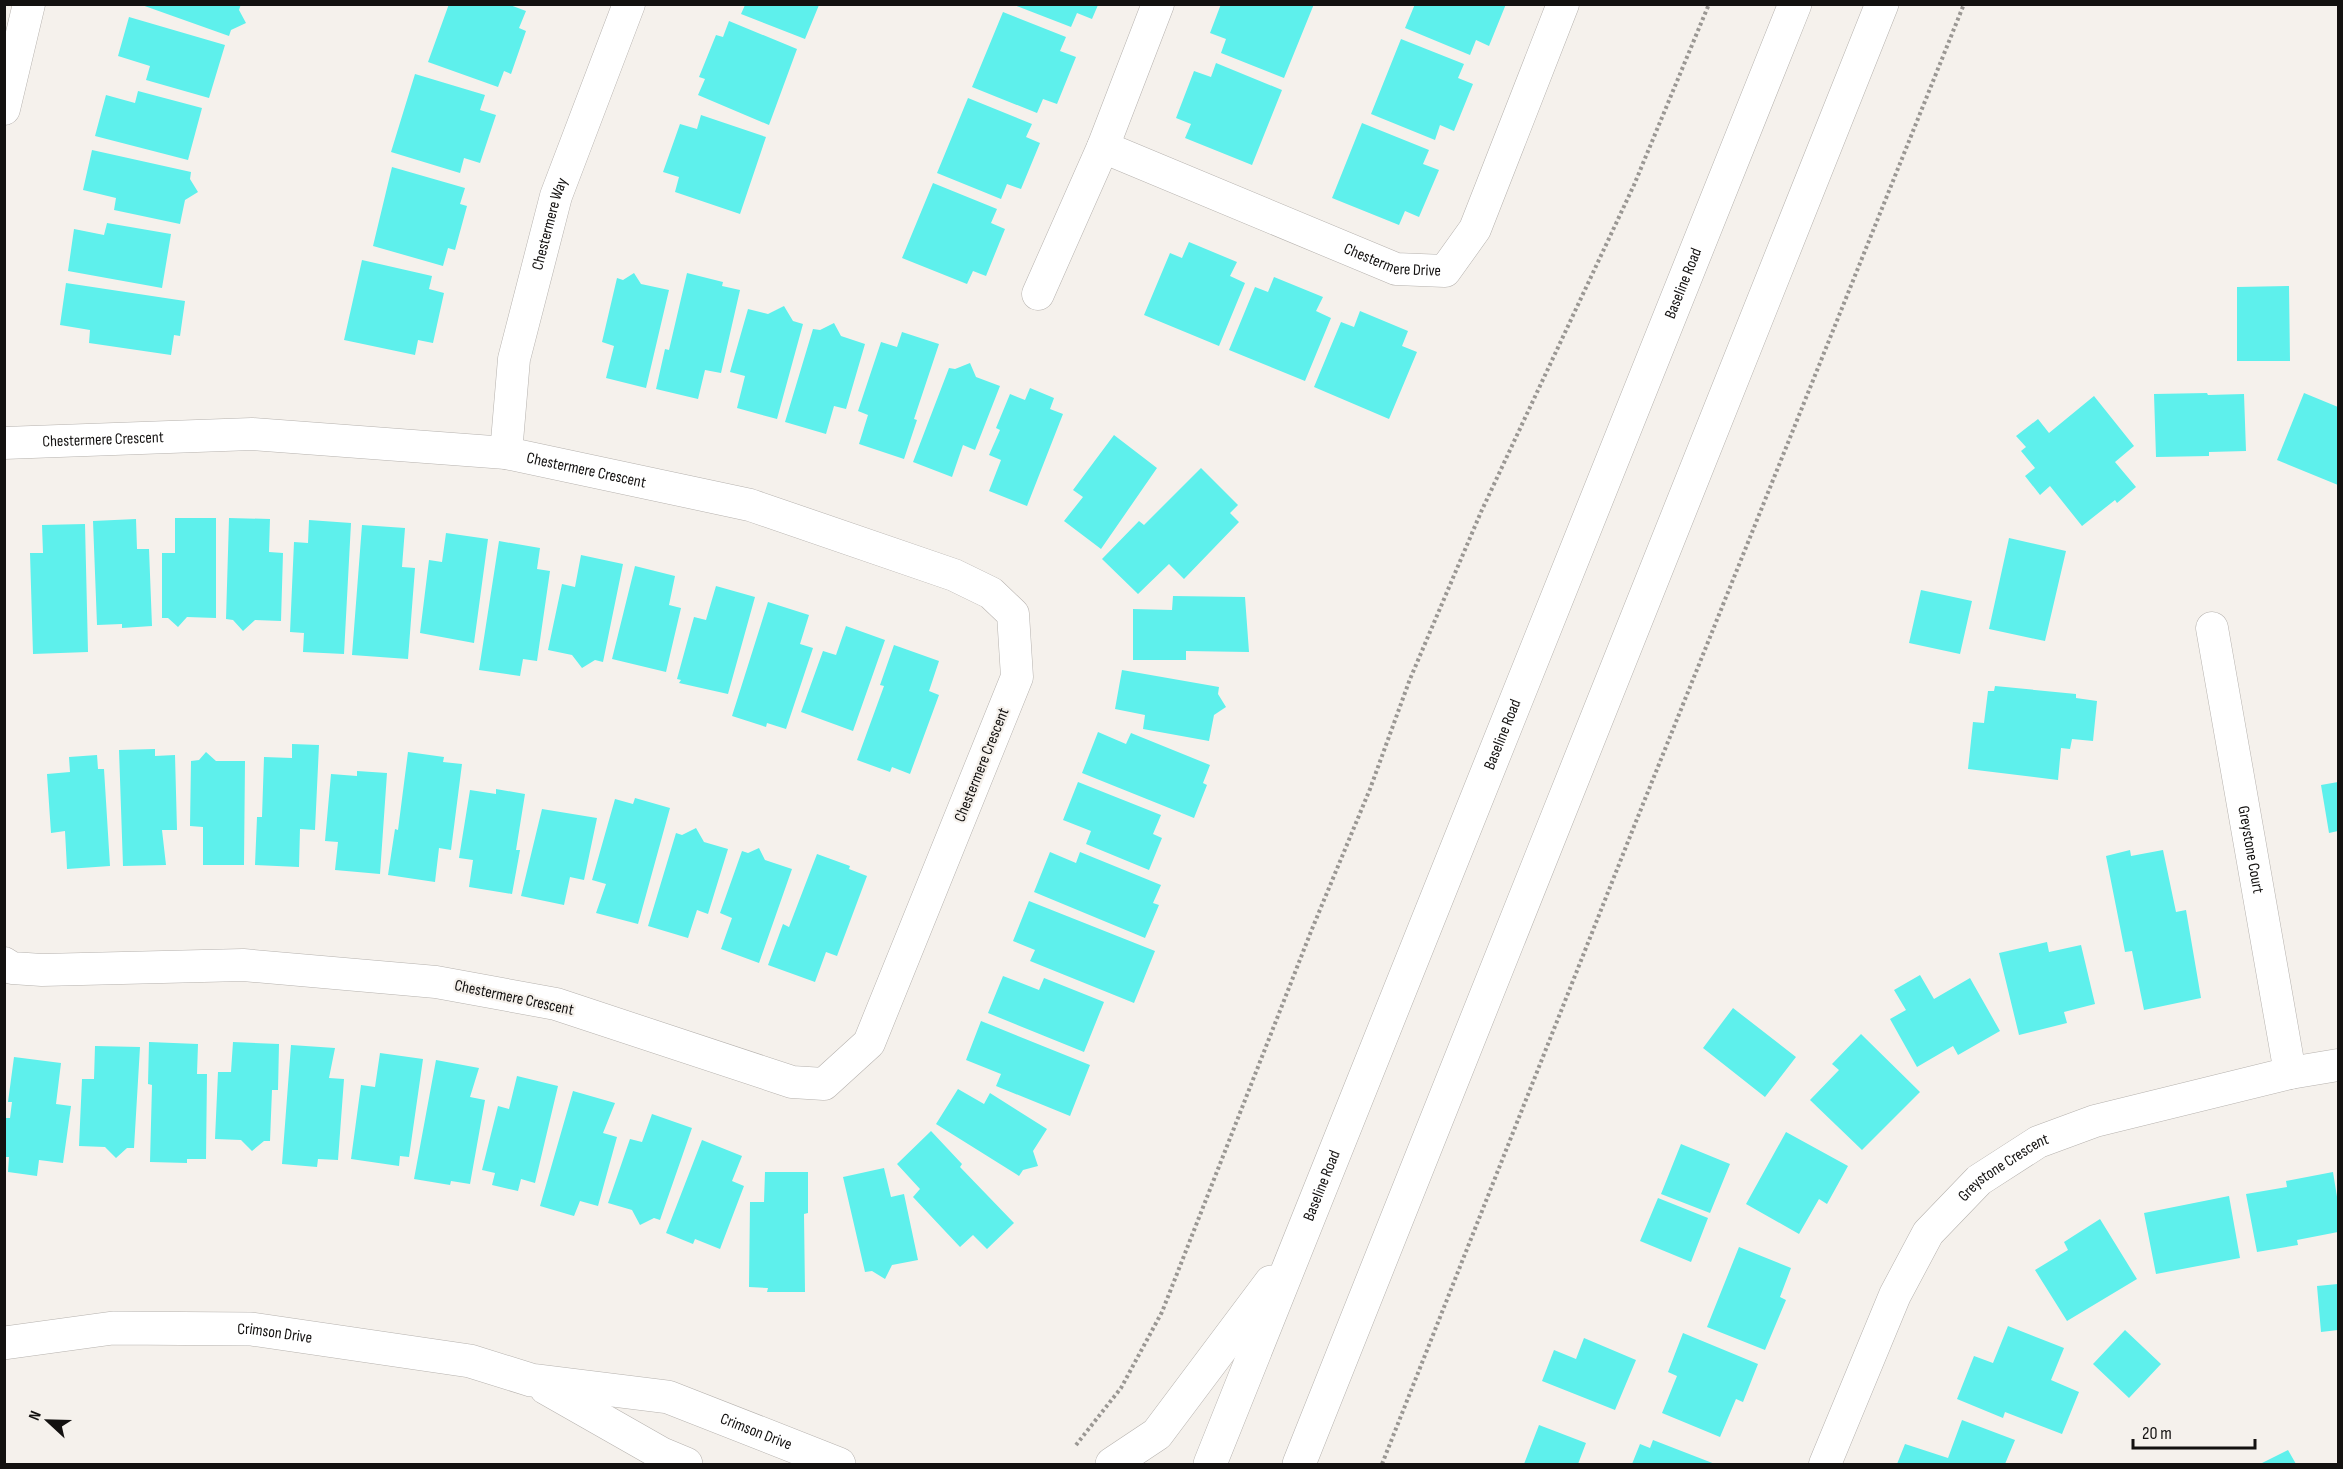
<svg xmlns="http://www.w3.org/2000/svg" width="2343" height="1469" font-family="'Sofia Sans Condensed',sans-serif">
  <rect width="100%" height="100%" fill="#f5f1ec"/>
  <!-- building -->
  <path fill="#5ef0ec" d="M 139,4 L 241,4 L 239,10 L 246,23 L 231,30 L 229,36 Z
    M 449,4 L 507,4 L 526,11 L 519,28 L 526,31 L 511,74 L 504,71 L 498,87 L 428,62 Z
    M 1221,4 L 1314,4 L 1284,78 L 1221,53 L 1226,39 L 1210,33 Z
    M 1415,4 L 1506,4 L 1489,46 L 1476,40 L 1470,55 L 1405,28 Z
    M 745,5 L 819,5 L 805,39 L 741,14 Z
    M 1014,5 L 1098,5 L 1092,19 L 1077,13 L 1071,27 Z
    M 1003,12 L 1066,37 L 1060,51 L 1076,57 L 1057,104 L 1043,99 L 1037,113 L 972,87 Z
    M 129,17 L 225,45 L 209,98 L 146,80 L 150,66 L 118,56 Z
    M 729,21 L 797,49 L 769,125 L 698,95 L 705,79 L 699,77 L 716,35 L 723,37 Z
    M 1401,39 L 1464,64 L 1458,78 L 1473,84 L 1454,131 L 1440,125 L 1435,140 L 1371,114 Z
    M 1216,63 L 1282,90 L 1252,165 L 1185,138 L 1191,124 L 1176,118 L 1194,71 L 1211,77 Z
    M 415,74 L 485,95 L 480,110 L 496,115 L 480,163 L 464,158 L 460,173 L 391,152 Z
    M 138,91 L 202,108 L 188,160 L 95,136 L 106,95 L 135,103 Z
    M 968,98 L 1032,124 L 1026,137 L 1040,143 L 1021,189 L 1007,184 L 1001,199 L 937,173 Z
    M 701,115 L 766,137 L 740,214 L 675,192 L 679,177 L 663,172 L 680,124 L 697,129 Z
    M 1362,123 L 1429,150 L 1423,164 L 1439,170 L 1419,217 L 1405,211 L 1399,225 L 1332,198 Z
    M 92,150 L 191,172 L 190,179 L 198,192 L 185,200 L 180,224 L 114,210 L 116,198 L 83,190 Z
    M 392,167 L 465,188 L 460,204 L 467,206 L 455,250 L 448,248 L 443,266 L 373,246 Z
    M 933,183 L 997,209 L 991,223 L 1005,229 L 986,276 L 973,271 L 967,284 L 902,258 Z
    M 107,223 L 171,234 L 162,288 L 68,271 L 74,229 L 104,235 Z
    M 1189,242 L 1237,262 L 1230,276 L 1245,283 L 1219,346 L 1144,315 L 1170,253 L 1182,258 Z
    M 362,260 L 432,276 L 429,289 L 444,293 L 433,343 L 418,340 L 415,355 L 344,340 Z
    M 634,273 L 641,284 L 669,290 L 646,388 L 606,378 L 614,346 L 602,342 L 617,278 L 623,280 Z
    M 687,273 L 723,282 L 722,286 L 740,290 L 721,373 L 705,370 L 698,399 L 656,389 L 665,349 L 669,350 Z
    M 1274,277 L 1323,297 L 1316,311 L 1331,318 L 1305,381 L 1229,350 L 1255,287 L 1268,292 Z
    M 66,283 L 185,301 L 180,336 L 174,335 L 171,355 L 89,343 L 90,330 L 60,325 Z
    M 2289,286 L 2290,361 L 2237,361 L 2237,287 Z
    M 784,306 L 793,321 L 803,324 L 777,419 L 737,408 L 745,376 L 730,372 L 748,309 L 768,314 Z
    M 1360,311 L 1408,331 L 1402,346 L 1417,352 L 1389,419 L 1314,387 L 1341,322 L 1354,327 Z
    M 834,323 L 841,336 L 865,344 L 846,409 L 834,406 L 826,434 L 785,422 L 813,329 L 820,330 Z
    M 902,332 L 939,344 L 914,419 L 917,420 L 904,459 L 859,444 L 868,415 L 858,411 L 881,342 L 897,347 Z
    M 970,363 L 976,377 L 1000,386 L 975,450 L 963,445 L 952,477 L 913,462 L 949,368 L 955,369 Z
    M 1030,388 L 1054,398 L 1050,409 L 1063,414 L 1027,506 L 989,491 L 1001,460 L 989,455 L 1000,430 L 996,428 L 1010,394 L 1025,400 Z
    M 2207,393 L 2208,395 L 2244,394 L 2246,451 L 2209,452 L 2209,456 L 2156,457 L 2154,394 Z
    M 2304,393 L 2338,407 L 2338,485 L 2277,460 Z
    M 2094,396 L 2134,446 L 2115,462 L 2136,487 L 2117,503 L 2115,500 L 2082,526 L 2050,486 L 2040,495 L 2025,476 L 2035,468 L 2021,451 L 2026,447 L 2016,436 L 2038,419 L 2049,433 Z
    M 1114,435 L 1157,468 L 1101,549 L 1064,521 L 1083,497 L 1073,490 Z
    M 1201,468 L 1238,505 L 1230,513 L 1239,522 L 1184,579 L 1169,564 L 1138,594 L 1102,559 L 1139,521 L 1144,525 Z
    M 175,518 L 216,518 L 216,618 L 187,617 L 178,627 L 168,618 L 162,618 L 162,553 L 175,553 Z
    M 229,518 L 270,519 L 269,552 L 283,553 L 281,621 L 255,620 L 243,631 L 233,620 L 226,619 Z
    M 136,519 L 137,549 L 149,549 L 152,626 L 122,628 L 122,624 L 97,625 L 93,521 Z
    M 309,520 L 351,523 L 344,654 L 303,652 L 304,633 L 290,632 L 294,542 L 308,543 Z
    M 85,524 L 88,652 L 33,654 L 30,553 L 43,553 L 42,525 Z
    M 362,525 L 405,528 L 402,567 L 415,568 L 408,659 L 352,655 Z
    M 446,533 L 488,539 L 474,643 L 420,633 L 429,560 L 442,562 Z
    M 2009,538 L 2066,551 L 2045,641 L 1989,629 Z
    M 499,541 L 540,548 L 537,569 L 550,571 L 537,661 L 523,659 L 520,676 L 479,670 Z
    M 581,555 L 623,564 L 603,662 L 595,660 L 582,668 L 572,655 L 548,650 L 562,584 L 575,587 Z
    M 635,566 L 675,576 L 669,605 L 681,608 L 666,672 L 612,659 Z
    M 716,586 L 755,597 L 728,694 L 679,683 L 681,680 L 677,679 L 694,617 L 706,620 Z
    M 1921,590 L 1972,601 L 1960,654 L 1909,643 Z
    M 1173,596 L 1245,597 L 1249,652 L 1186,651 L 1186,660 L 1133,660 L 1133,609 L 1172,610 Z
    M 768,602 L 809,615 L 800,644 L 813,648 L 786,729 L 767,723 L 766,727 L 732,716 Z
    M 846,626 L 885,640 L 853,731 L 801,712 L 823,651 L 836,655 Z
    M 894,645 L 939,661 L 929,691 L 939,695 L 910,774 L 892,767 L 890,772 L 857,760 L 884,686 L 880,685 Z
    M 1122,670 L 1219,687 L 1218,694 L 1226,707 L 1214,715 L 1209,741 L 1143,729 L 1145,715 L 1115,709 Z
    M 1995,686 L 2076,694 L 2076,698 L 2097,701 L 2093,741 L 2072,739 L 2070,749 L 2061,748 L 2058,780 L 1968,769 L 1973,722 L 1984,723 L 1988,691 L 1994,691 Z
    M 1098,732 L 1126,744 L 1131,733 L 1210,765 L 1203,783 L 1207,785 L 1194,818 L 1082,773 Z
    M 292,744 L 319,745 L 315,830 L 300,829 L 299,867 L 255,865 L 257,817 L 262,817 L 264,757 L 292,758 Z
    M 155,749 L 155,756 L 175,755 L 177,830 L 162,830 L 166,865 L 123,866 L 119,750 Z
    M 206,752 L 216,761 L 245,761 L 244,865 L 203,865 L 203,827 L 190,826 L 191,761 L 199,760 Z
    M 408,752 L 444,757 L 443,762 L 462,764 L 451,850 L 439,848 L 435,882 L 388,875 L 395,829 L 398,830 Z
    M 97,755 L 98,769 L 104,769 L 110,866 L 67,869 L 65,831 L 51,833 L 47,774 L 70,772 L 69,757 Z
    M 357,771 L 387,773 L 380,874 L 335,870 L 338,842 L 325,841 L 331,774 L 357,776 Z
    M 1078,782 L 1161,815 L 1153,834 L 1162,838 L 1149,870 L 1086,844 L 1091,831 L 1063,820 Z
    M 2338,782 L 2338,831 L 2329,833 L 2321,785 Z
    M 496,789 L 525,794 L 516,850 L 520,850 L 512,894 L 469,887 L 473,860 L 459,858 L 470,790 L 496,794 Z
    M 635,798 L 670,808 L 638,924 L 596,913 L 606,884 L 592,880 L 615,799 L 633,804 Z
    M 542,809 L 597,818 L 584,880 L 570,877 L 564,905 L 521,896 Z
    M 696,828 L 704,842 L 728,849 L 708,914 L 697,910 L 688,938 L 648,926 L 676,833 L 682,835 Z
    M 759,848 L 765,860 L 792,869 L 759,963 L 721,949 L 732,918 L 720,913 L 742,851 L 748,853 Z
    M 2130,850 L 2131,856 L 2163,850 L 2176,912 L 2186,910 L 2201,998 L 2144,1010 L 2132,951 L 2125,952 L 2106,856 Z
    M 1050,852 L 1076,863 L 1080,852 L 1161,885 L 1153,903 L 1159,905 L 1145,938 L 1034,892 Z
    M 817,854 L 850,866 L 849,869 L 867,876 L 837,956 L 826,952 L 815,982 L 768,965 L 783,924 L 789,927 Z
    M 1029,901 L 1155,951 L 1134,1003 L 1030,961 L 1035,950 L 1013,941 Z
    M 2047,942 L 2049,952 L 2081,945 L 2095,1004 L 2064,1012 L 2067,1023 L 2019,1035 L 1999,953 Z
    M 1920,975 L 1934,999 L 1970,978 L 2000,1031 L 1958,1055 L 1953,1046 L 1917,1067 L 1890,1019 L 1906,1010 L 1894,990 Z
    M 1003,976 L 1039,990 L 1044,978 L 1104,1002 L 1084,1052 L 988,1013 Z
    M 1733,1008 L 1796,1057 L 1765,1097 L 1703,1048 Z
    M 981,1021 L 1090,1065 L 1070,1116 L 996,1086 L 1001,1074 L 966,1060 Z
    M 1861,1034 L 1920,1092 L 1862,1150 L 1810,1100 L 1839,1070 L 1832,1064 Z
    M 149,1042 L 198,1044 L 197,1074 L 207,1074 L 206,1159 L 187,1159 L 187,1163 L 150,1162 L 152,1085 L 148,1084 Z
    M 233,1042 L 279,1044 L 278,1090 L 272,1090 L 270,1141 L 264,1141 L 252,1151 L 241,1140 L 215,1139 L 218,1072 L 231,1072 Z
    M 291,1045 L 335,1048 L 329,1078 L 344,1079 L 338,1160 L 318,1159 L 317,1167 L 282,1164 Z
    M 95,1046 L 140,1047 L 134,1148 L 127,1148 L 116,1158 L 105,1147 L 79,1146 L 82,1079 L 94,1079 Z
    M 380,1053 L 423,1059 L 409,1157 L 400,1156 L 399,1166 L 351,1159 L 361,1085 L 375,1087 Z
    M 14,1057 L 61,1063 L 56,1104 L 71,1106 L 63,1163 L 39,1160 L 37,1176 L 8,1172 L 9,1157 L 5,1157 L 4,1118 L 10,1118 L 12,1102 L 8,1102 Z
    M 436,1060 L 479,1068 L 470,1097 L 485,1100 L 470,1184 L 451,1181 L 450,1185 L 414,1179 Z
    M 517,1076 L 558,1086 L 535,1183 L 521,1179 L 518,1191 L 492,1185 L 495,1173 L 482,1170 L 498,1106 L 509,1109 Z
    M 958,1089 L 984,1104 L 990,1093 L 1047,1129 L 1033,1151 L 1038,1166 L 1023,1170 L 1019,1176 L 936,1124 Z
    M 573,1091 L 615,1103 L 603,1133 L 617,1137 L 598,1206 L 580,1201 L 574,1216 L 540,1206 Z
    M 652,1114 L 692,1128 L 660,1220 L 654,1218 L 640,1225 L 632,1210 L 608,1203 L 630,1139 L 642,1142 Z
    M 931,1131 L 962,1164 L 960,1167 L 1014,1223 L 987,1249 L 973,1235 L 960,1247 L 913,1197 L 920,1189 L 897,1164 Z
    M 1786,1132 L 1848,1166 L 1827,1204 L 1819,1199 L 1799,1234 L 1746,1204 Z
    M 702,1140 L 742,1156 L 732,1181 L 744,1186 L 720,1249 L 695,1239 L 693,1244 L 666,1233 Z
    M 1681,1144 L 1730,1164 L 1710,1213 L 1661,1194 Z
    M 884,1168 L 891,1197 L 904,1194 L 918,1260 L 892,1265 L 885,1279 L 872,1271 L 865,1272 L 843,1177 Z
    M 765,1172 L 808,1172 L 808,1213 L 804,1214 L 805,1292 L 767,1292 L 768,1288 L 749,1287 L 750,1202 L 764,1202 Z
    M 2333,1172 L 2338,1203 L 2338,1232 L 2297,1240 L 2298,1245 L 2257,1252 L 2246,1194 L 2287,1187 L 2286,1181 Z
    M 2229,1196 L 2240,1258 L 2156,1274 L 2144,1213 Z
    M 1658,1198 L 1708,1218 L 1691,1262 L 1640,1241 Z
    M 2100,1219 L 2137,1279 L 2067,1321 L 2035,1270 L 2068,1250 L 2064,1242 Z
    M 1739,1247 L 1791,1268 L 1780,1297 L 1786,1300 L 1765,1350 L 1707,1327 Z
    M 2338,1284 L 2338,1330 L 2321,1332 L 2317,1286 Z
    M 2008,1326 L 2064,1348 L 2051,1380 L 2079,1392 L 2062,1434 L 2005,1412 L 2003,1418 L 1957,1399 L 1974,1356 L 1993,1363 Z
    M 2125,1330 L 2161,1364 L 2129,1398 L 2093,1364 Z
    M 1683,1333 L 1758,1364 L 1743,1402 L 1736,1399 L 1720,1437 L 1662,1413 L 1677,1376 L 1668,1372 Z
    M 1584,1338 L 1636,1360 L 1615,1410 L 1542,1381 L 1554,1350 L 1576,1359 Z
    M 1962,1420 L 2015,1440 L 2005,1464 L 1897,1464 L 1905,1444 L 1948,1458 Z
    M 1539,1425 L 1586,1443 L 1578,1464 L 1524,1464 Z
    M 1653,1440 L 1715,1464 L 1632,1464 L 1640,1444 L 1650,1448 Z
    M 2288,1450 L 2296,1464 L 2260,1464 Z"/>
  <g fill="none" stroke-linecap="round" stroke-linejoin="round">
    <!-- street casing -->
    <g stroke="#b6b2ae" stroke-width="33">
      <g id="street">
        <path d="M 4,109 L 29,4"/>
        <path id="s1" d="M 1103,147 L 1396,269 L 1445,271 L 1475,229 L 1563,4"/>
        <path d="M 1038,294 L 1103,147 L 1158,4"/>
        <path id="s2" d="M 4,443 L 252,434 L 506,453 L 750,505 L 954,575 L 991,593 L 1013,614 L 1017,677 L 869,1043 L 824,1084 L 792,1082 L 556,1004 L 436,982 L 243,965 L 42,970 L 12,968 L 4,963"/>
        <path id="s3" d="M 506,453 L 514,359 L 556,196 L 629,4"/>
        <path id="s4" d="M 2212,628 L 2290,1073"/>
        <path id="s5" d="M 1825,1464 L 1895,1295 L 1928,1233 L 1979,1180 L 2038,1142 L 2095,1121 L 2290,1073 L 2338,1065"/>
      </g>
    </g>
    <!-- secondary casing -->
    <g stroke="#b6b2ae" stroke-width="34">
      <g id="secondary">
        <path id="s6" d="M 4,1343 L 113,1328 L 251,1329 L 470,1361 L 531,1380 L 668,1397 L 839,1464"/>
        <path d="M 546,1388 L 662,1454 L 686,1464"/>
        <path d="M 1112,1464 L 1157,1434 L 1271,1282"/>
        <path id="s7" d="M 1210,1464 L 1795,4"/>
        <path d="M 1299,1464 L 1882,4"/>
      </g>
    </g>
    <!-- path -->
    <path stroke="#9a9793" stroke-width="4" stroke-dasharray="3 3" stroke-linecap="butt" d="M 1076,1445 L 1121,1388 L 1162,1312 L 1312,929 L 1370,789 L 1410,679 L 1481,512 L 1634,185 L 1709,4
      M 1382,1464 L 1633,829 L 1964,4"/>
    <!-- street -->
    <use href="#street" stroke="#fff" stroke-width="32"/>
    <!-- secondary -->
    <use href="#secondary" stroke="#fff" stroke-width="33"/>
  </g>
  <g text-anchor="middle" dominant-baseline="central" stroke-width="4.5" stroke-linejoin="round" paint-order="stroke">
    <!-- street labels -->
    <g font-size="16" fill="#131110" stroke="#f5f1ec">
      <text stroke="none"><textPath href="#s3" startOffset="234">Chestermere Way</textPath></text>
      <text stroke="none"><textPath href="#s1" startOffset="312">Chestermere Drive</textPath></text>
      <text stroke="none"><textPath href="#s7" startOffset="1272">Baseline Road</textPath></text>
      <text stroke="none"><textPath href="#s2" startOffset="99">Chestermere Crescent</textPath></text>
      <text stroke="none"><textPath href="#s2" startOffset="585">Chestermere Crescent</textPath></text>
      <text stroke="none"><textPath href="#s7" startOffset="786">Baseline Road</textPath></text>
      <text transform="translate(982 765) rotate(-68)">Chestermere Crescent</text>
      <text stroke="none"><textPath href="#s4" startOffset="225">Greystone Court</textPath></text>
      <text transform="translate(514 998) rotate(12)">Chestermere Crescent</text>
      <text stroke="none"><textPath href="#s5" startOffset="354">Greystone Crescent</textPath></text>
      <text stroke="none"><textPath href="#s7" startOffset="300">Baseline Road</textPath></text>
      <text stroke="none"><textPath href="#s6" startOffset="272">Crimson Drive</textPath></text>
      <text stroke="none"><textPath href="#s6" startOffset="766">Crimson Drive</textPath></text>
    </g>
  </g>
  <!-- border -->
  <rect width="2343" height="1469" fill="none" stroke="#131110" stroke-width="12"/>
  <!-- north arrow -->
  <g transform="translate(48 1421) rotate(292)" stroke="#f5f1ec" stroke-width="4.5" paint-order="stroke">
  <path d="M0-4.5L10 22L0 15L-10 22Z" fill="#131110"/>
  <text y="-9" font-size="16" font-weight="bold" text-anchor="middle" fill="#131110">N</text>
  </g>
  <!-- scale -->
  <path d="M2133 1439v9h122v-9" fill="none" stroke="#131110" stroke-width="3"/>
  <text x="2142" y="1439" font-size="18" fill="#131110" stroke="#f5f1ec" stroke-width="4.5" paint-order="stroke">20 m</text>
</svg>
